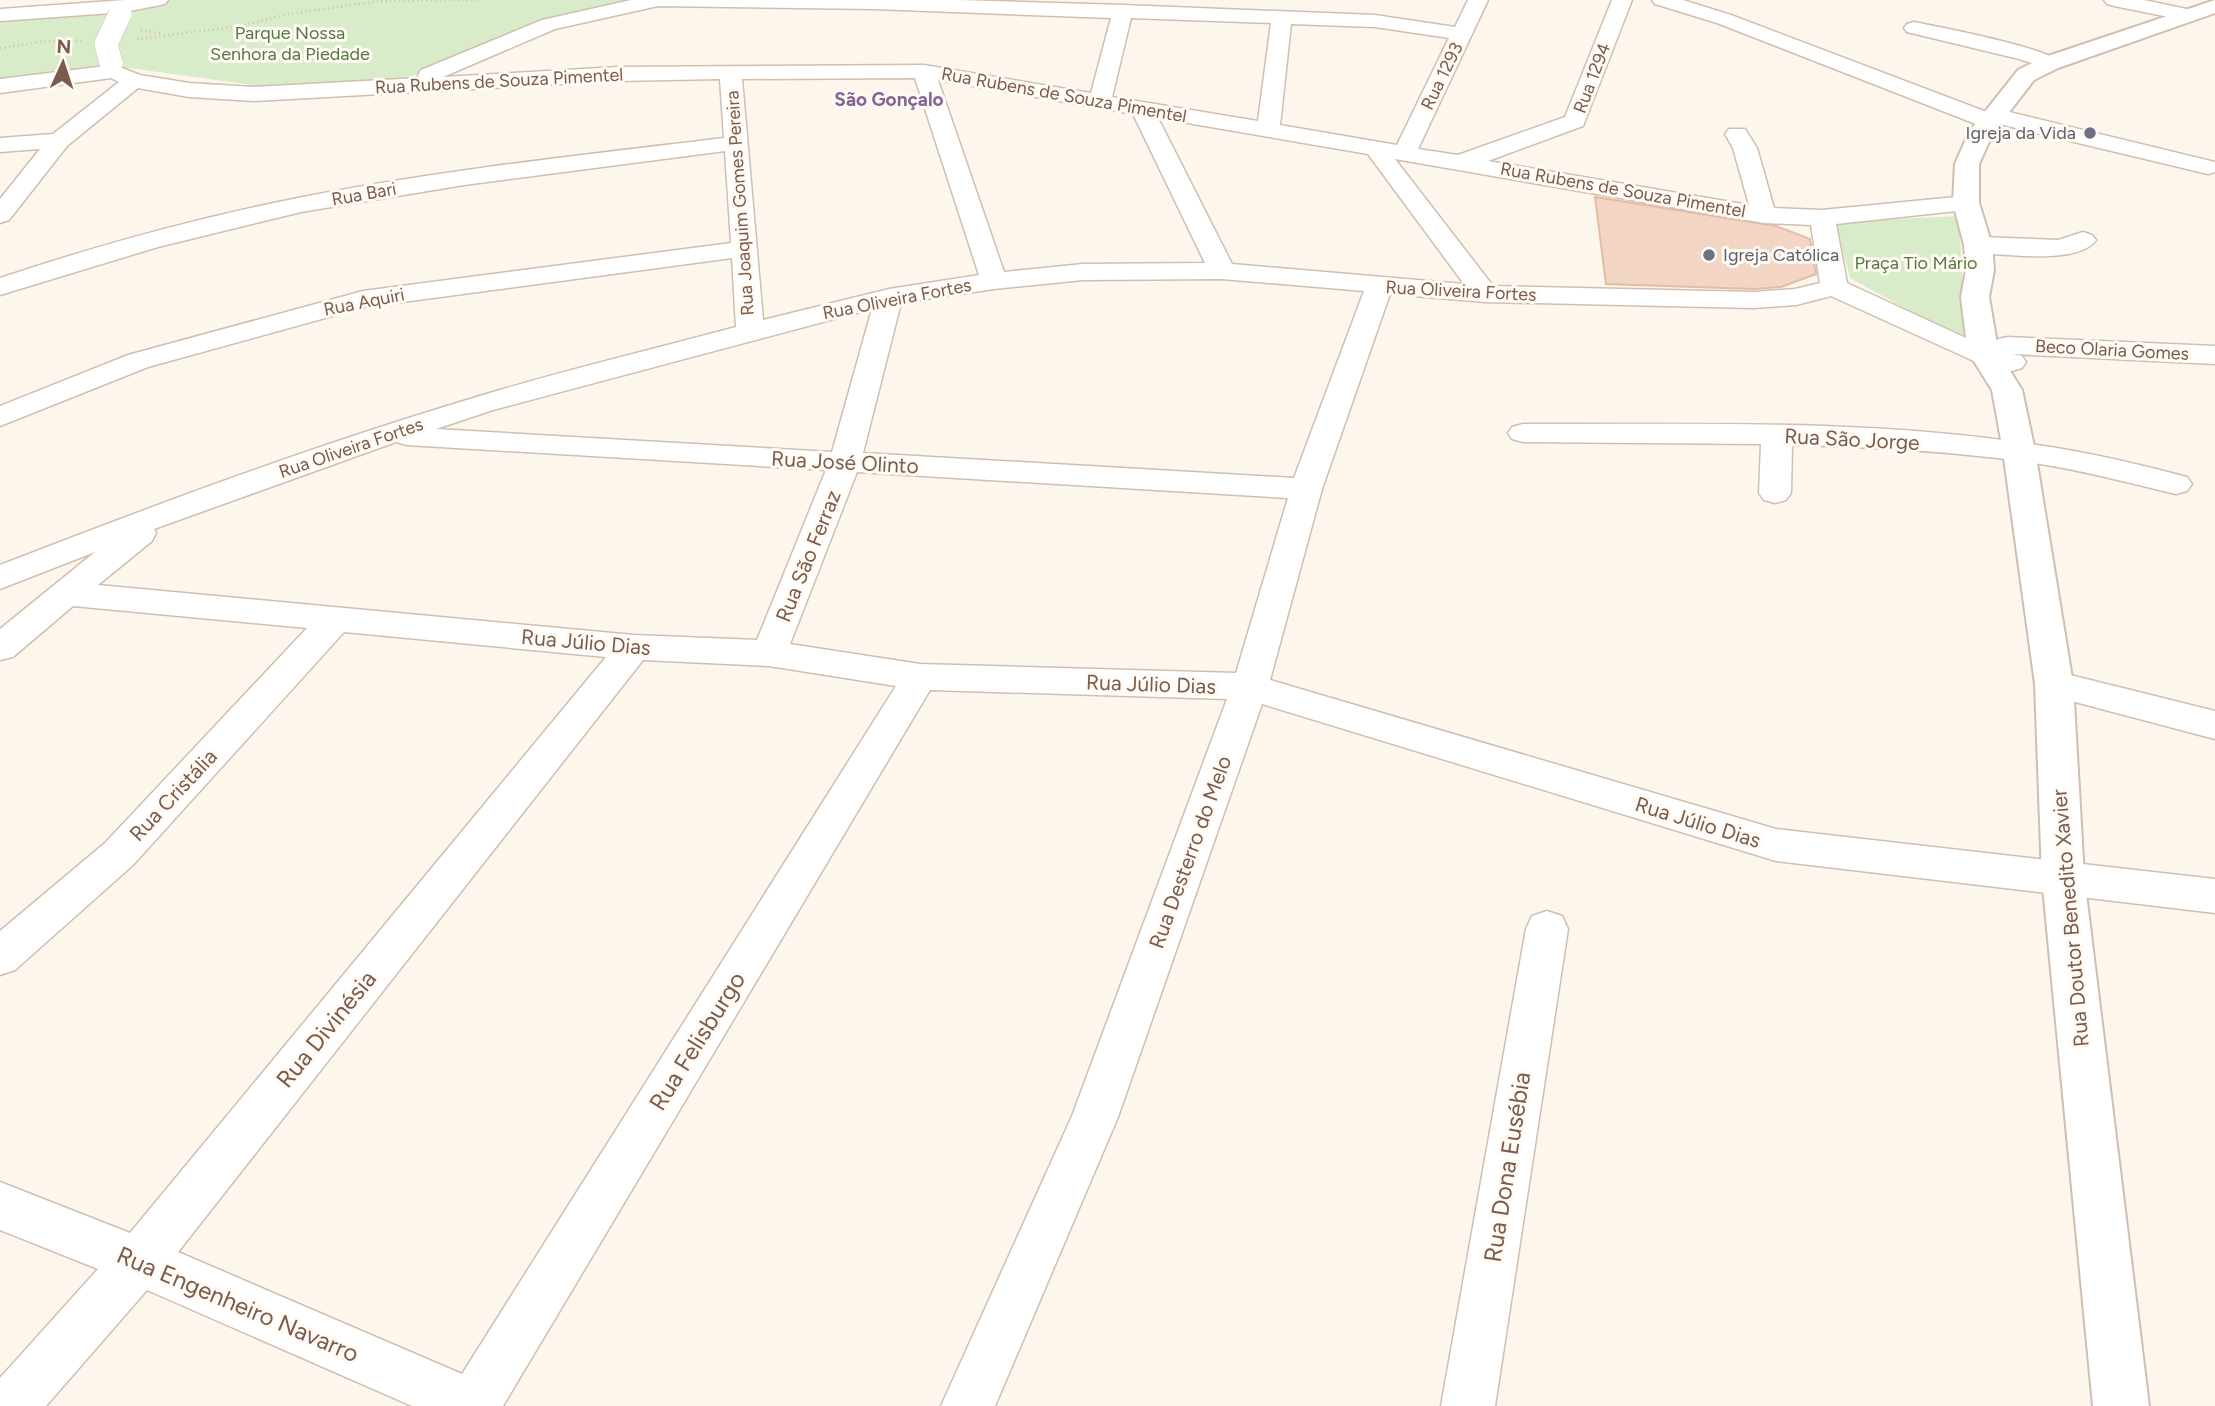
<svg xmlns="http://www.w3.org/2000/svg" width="2215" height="1406" font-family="Figtree,sans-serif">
  <rect width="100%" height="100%" fill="#fdf6ec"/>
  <!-- green -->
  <path fill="#d8ecc9" d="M 170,0 L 635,0 L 547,20 L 399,82 L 266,87 L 129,68 L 0,82 L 0,22 L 95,14 Z
    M 1959,216 L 1966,342 L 1850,278 L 1835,222 Z"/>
  <!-- building -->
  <path fill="#f3d5c3" stroke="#e6bba3" stroke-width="2" d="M 1595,197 L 1776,226 L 1810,239 L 1816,274 L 1781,287 L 1754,289 L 1606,284 Z"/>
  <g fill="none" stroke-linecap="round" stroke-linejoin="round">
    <!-- minor casing -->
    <g stroke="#d1beb0" stroke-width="3">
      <path id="minor" d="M 125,0 L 168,0 L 165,4 L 125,12 L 0,21 L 0,9 Z
        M 631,0 L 959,0 L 1123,5 L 1375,15 L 1455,27 L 1468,0 L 1488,0 L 1418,149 L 1458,155 L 1565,117 L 1612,0 L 1632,0 L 1583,126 L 1488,161 L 1749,205 L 1733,148 L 1725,134 L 1729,129 L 1745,129 L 1757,148 L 1774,208 L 1822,210 L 1966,196 L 1975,198 L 1978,203 L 1975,208 L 1966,210 L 1836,224 L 1847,283 L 1994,351 L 2001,352 L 1994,345 L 1998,339 L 2008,337 L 2215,346 L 2215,364 L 2013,354 L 2022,356 L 2026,362 L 2022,368 L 2012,371 L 1987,367 L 1831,296 L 1796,305 L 1754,308 L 1485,302 L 1390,294 L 1322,489 L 1270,680 L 1776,829 L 2215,879 L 2215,913 L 1776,861 L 1262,704 L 1118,1117 L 995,1406 L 941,1406 L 1072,1116 L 1227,699 L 930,690 L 503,1406 L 412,1406 L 147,1290 L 46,1406 L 0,1406 L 0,1378 L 98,1269 L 0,1230 L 0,1182 L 130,1233 L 606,657 L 344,632 L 133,865 L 15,970 L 0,975 L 0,931 L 105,843 L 307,628 L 73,606 L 13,657 L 0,660 L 0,629 L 95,552 L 0,589 L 0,565 C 155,505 310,447 470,399 C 557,372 647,351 736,327 L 732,258 L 365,307 L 148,367 L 0,426 L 0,406 L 128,355 L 363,291 L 731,243 L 725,151 L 464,185 L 301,212 L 158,247 L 0,295 L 0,278 C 99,245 200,217 303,197 C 442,170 583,155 724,138 L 720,79 L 618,81 L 254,101 L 189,97 L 138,88 L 67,146 L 9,220 L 0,223 L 0,199 L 40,149 L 0,152 L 0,138 L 53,134 L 119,82 L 111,78 L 0,93 L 0,79 L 114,65 L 140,75 L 189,83 L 254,87 L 420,78 L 418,75 L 421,70 L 542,20 ZM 658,6 L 875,9 L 1111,18 L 1091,93 L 924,65 L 618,67 L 443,77 L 555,29 ZM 1131,18 L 1271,23 L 1258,121 L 1112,97 ZM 1291,24 L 1375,27 L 1449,38 L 1397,145 L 1280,125 ZM 915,78 L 979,275 L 889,289 L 763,320 L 742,79 ZM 938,80 L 1133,114 L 1205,263 L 1083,264 L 1004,272 ZM 1158,118 L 1368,154 L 1464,284 L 1232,264 ZM 1395,159 L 1764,223 L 1811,225 L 1820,283 L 1795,289 L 1754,292 L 1493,286 ZM 1222,279 L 1364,291 L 1294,478 L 863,453 L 901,303 L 994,289 L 1083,280 ZM 872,309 L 832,452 L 436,429 L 493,410 ZM 396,442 L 407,445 L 826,470 L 757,640 L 634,635 L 98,585 L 152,541 L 156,533 L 154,529 ZM 857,472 L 1288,498 L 1236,673 L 920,664 L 790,644 ZM 643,660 L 769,666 L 896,686 L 462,1374 L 178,1252 Z
        M 1652,0 L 1683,0 L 1731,15 L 1984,111 L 1993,108 L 2215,162 L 2215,172 L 2208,174 L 1999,124 L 1989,128 L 1981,126 L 1717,23 L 1655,4 Z
        M 2104,0 L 2144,0 L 2196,11 L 2199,15 L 2196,19 L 2189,21 L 2114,6 L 2107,4 Z
        M 1914,22 C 1938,27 2050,48 2061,63 L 2058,68 L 2050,69 L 2019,59 L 1907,32 L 1904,28 L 1907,24 Z
        M 2083,232 L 2092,235 L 2096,240 C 2079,265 2006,254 1978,253 L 1969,250 L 1965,245 L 1969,240 L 1978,237 L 2058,240 Z
        M 1523,424 C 1693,425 1868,418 2037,445 C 2087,452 2138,464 2187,477 L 2192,484 L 2187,491 L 2176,494 C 2129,483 2082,470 2034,463 C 1954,451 1873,447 1792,445 L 1791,493 L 1786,500 L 1775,503 L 1764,500 L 1759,493 L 1761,444 L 1523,442 L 1512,439 L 1508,433 L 1512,427 Z
        M 2054,671 L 2215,711 L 2215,739 L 2041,693 L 2036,684 L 2041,675 Z
        M 1547,911 L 1562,916 L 1568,929 L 1495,1406 L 1441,1406 L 1526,929 L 1532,916 Z"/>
    </g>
    <!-- tertiary casing -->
    <g stroke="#d1beb0" stroke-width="4">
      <path id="tertiary" d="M 2215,0 L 2215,13 L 2058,68 L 2034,80 L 1993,133 L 1979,164 L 1979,203 L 1992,245 L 1994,270 L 1989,297 L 1996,338 L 2002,358 L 2022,390 L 2035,451 L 2073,684 L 2084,877 L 2149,1406 L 2093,1406 L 2042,877 L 2035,684 L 2003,451 L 1992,390 L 1972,358 L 1966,338 L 1961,297 L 1966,270 L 1964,245 L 1953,203 L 1955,164 L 1969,132 L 2018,70 L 2042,58 Z"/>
    </g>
    <!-- path -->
    <path stroke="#d9b8a5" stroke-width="2.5" stroke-dasharray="1 3.5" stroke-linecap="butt" d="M 141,30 L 163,34
      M 137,39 L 241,26 L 289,14 L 379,1 L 478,0
      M 0,48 L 47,41 L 83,41"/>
    <!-- minor -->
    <use href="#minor" fill="#fff" fill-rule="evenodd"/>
    <!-- tertiary -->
    <use href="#tertiary" fill="#fff" fill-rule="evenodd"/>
    <!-- minor-bridge casing -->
    <g stroke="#d1beb0" stroke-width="24" stroke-linecap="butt">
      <path id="minor-bridge" d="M 111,63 L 106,44 L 120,14"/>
    </g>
    <!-- minor-bridge -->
    <use href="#minor-bridge" stroke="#fff" stroke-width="23"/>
  </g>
  <!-- markers -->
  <g fill="#6b7280" stroke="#fffaf3" stroke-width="2.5">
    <circle cx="2090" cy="133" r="7"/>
    <circle cx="1709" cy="255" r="7"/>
  </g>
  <g text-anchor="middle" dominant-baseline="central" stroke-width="6" stroke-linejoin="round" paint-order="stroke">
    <!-- far-park labels -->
    <g font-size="18" fill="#537a41" stroke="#fffaf3">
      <text x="290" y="33">Parque Nossa<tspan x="290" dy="21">Senhora da Piedade</tspan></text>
      <text x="1916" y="263">Praça Tio Mário</text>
    </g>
    <!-- far-street labels -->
    <g font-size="18" fill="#7a5c4d" stroke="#fffaf3">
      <text transform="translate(1442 76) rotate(-64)">Rua 1293</text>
      <text transform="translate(1592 78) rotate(-69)">Rua 1294</text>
      <text transform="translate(499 81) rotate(-3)">Rua Rubens de Souza Pimentel</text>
      <text transform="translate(1064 95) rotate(10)">Rua Rubens de Souza Pimentel</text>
      <text transform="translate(1623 190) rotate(10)">Rua Rubens de Souza Pimentel</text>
      <text transform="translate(364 194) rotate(-10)">Rua Bari</text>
      <text transform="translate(740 203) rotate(-94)">Rua Joaquim Gomes Pereira</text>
      <text transform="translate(1461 291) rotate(3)">Rua Oliveira Fortes</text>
      <text transform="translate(897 299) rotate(-11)">Rua Oliveira Fortes</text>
      <text transform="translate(364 302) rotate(-11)">Rua Aquiri</text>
      <text transform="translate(2112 350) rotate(3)">Beco Olaria Gomes</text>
      <text transform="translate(351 448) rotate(-19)">Rua Oliveira Fortes</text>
    </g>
    <!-- far-worship labels -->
    <g font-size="18" fill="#5b616d" stroke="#fffaf3" text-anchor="end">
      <text x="2076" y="133">Igreja da Vida</text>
      <text x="1723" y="255" text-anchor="start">Igreja Católica</text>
    </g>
    <!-- far-neighbourhood labels -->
    <g font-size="19" font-weight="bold" fill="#846695" stroke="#fffaf3">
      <text x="889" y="99">São Gonçalo</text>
    </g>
    <!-- street labels -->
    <g font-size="21" fill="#7a5c4d" stroke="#fffaf3">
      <text transform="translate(1852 439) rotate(3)">Rua São Jorge</text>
      <text transform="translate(845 462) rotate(3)">Rua José Olinto</text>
      <text transform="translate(808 556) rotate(-68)">Rua São Ferraz</text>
      <text transform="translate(586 642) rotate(5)">Rua Júlio Dias</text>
      <text transform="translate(1151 684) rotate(2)">Rua Júlio Dias</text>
      <text transform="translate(173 795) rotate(-47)">Rua Cristália</text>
      <text transform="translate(1698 822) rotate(17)">Rua Júlio Dias</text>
      <text transform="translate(1190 852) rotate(-70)">Rua Desterro do Melo</text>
      <text transform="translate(2070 918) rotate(-95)">Rua Doutor Benedito Xavier</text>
    </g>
    <!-- near-street labels -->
    <g font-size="24" fill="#7a5c4d" stroke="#fffaf3">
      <text transform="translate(326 1029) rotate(-51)">Rua Divinésia</text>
      <text transform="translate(697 1041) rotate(-58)">Rua Felisburgo</text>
      <text transform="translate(1507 1167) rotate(-81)">Rua Dona Eusébia</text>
      <text transform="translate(238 1304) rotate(23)">Rua Engenheiro Navarro</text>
    </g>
  </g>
  <!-- north arrow -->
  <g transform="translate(63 63) rotate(3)" stroke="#fffaf3" stroke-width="5" paint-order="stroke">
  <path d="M0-5L12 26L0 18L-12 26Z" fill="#7a5c4d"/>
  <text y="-10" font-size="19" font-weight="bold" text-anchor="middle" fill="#7a5c4d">N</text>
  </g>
</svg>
